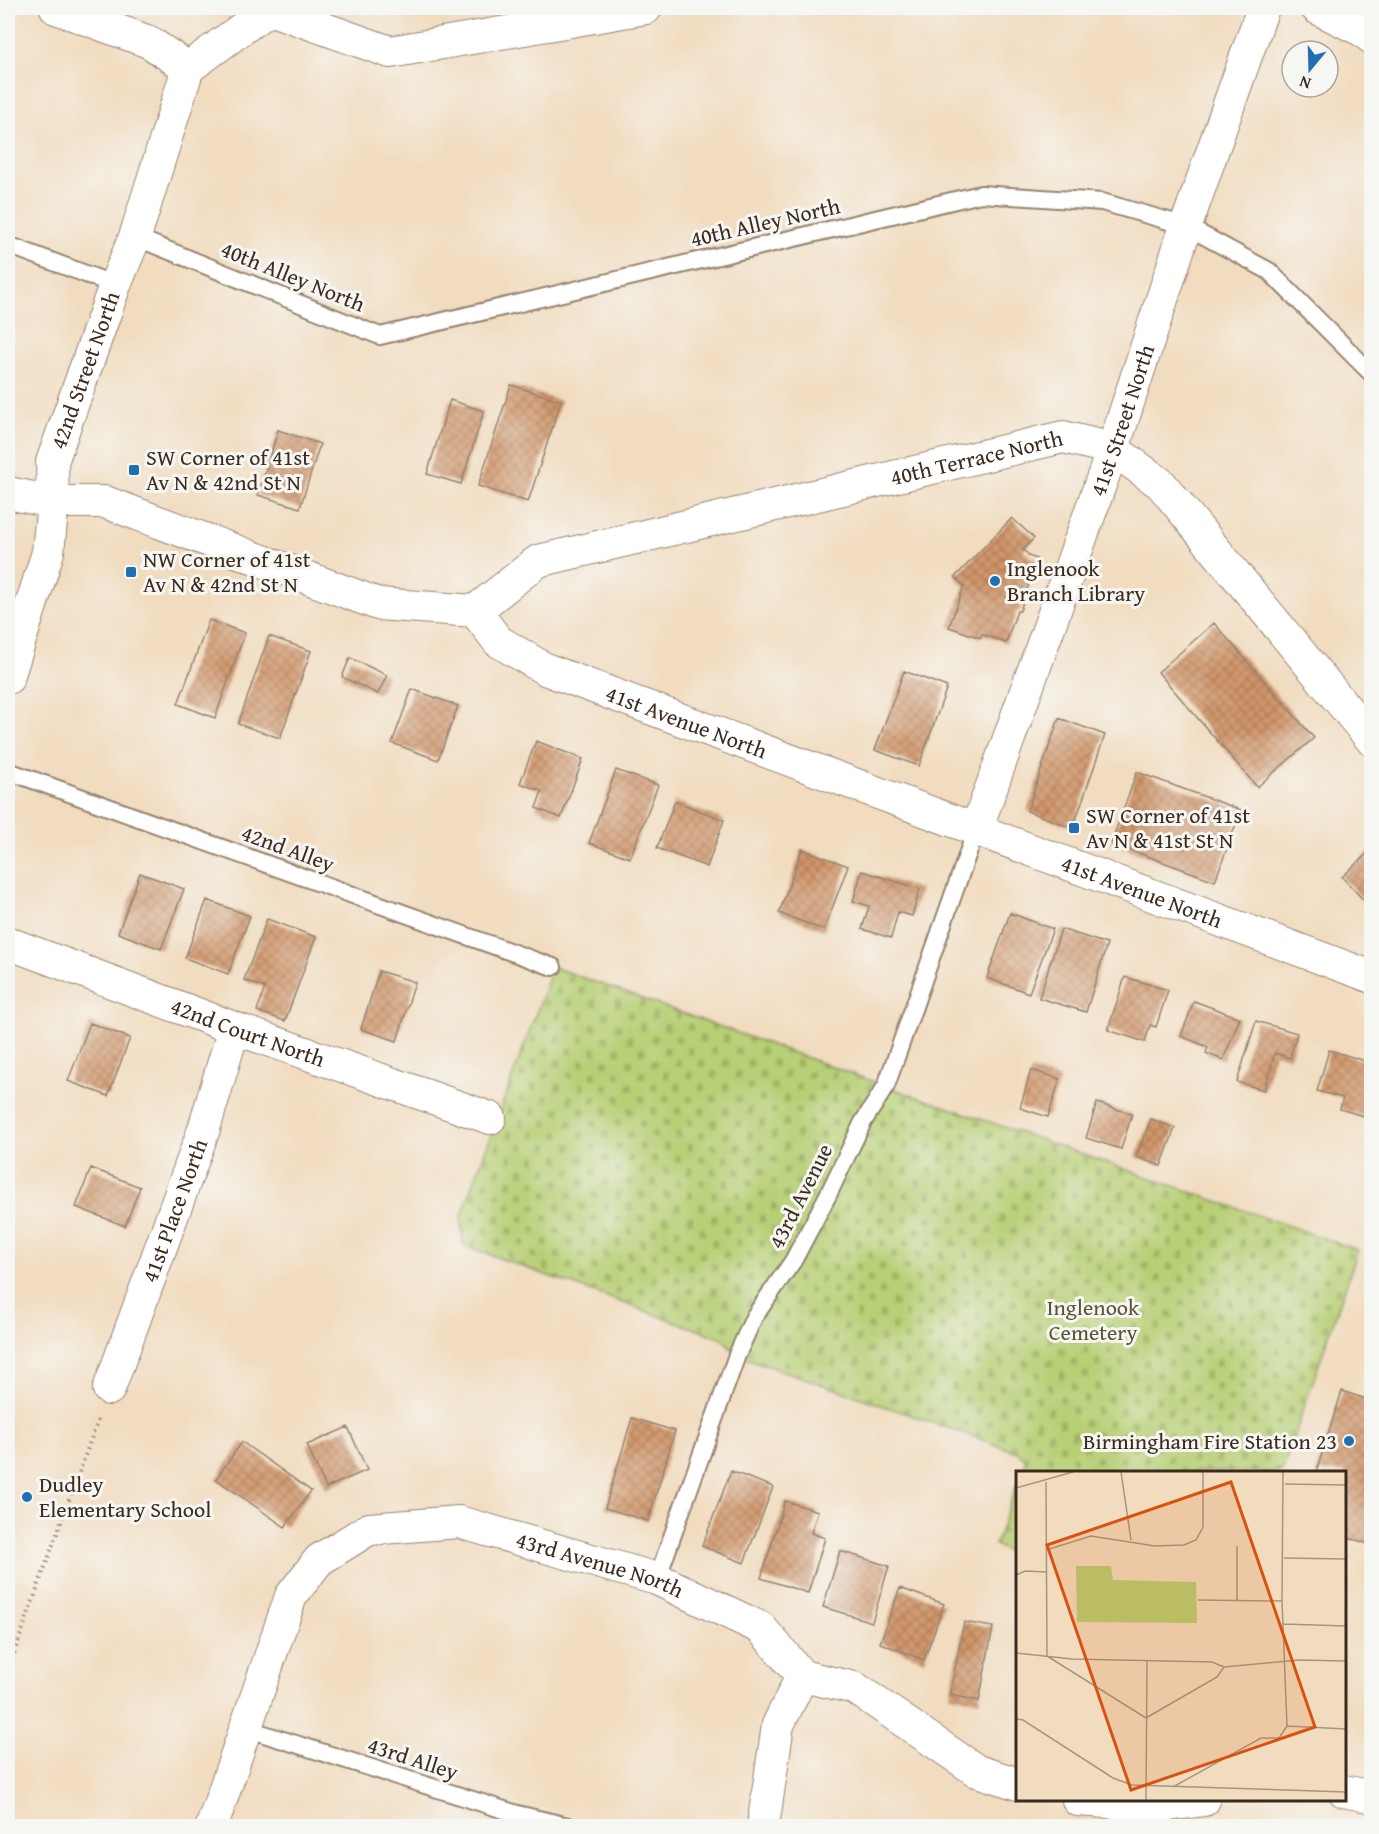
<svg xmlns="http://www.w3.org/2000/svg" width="1379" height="1834" font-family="'Gentium Book Plus',serif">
  <defs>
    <pattern id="cemetery-stones" width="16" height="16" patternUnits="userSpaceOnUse" patternTransform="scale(1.5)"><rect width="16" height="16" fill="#b7cf74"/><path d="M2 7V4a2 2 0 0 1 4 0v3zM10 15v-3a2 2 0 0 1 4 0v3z" fill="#9eb264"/></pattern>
    <pattern id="building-cross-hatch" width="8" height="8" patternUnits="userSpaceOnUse" patternTransform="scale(1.5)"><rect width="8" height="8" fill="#d1966a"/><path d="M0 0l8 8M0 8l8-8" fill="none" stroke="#ab7b57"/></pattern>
  </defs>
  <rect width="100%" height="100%" fill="#f6f6f2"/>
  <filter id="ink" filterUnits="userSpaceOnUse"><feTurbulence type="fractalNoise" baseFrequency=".0167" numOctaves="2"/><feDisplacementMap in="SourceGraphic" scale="12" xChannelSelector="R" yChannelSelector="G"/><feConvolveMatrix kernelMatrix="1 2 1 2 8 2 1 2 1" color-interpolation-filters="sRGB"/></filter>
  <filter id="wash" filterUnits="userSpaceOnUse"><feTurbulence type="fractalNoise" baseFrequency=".008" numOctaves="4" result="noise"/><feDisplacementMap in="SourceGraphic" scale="24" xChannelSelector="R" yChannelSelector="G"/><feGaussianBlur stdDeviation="1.35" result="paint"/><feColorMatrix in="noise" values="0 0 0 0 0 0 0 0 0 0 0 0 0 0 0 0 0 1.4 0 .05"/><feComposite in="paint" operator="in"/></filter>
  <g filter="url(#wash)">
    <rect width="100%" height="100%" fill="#f1dcbf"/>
    <!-- cemetery -->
    <path fill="url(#cemetery-stones)" stroke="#797c49" stroke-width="1.5" d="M 553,967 L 886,1086 L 1358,1250 L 1282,1472 L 1022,1472 L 1026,1459 L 1017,1452 L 737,1355 L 723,1339 L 463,1245 L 461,1217 Z
      M 1017,1484 L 1017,1557 L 995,1545 Z"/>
    <g id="blocks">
      <!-- building -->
      <path fill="url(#building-cross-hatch)" d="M 511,385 L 561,401 L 528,502 L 478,486 Z
        M 450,400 L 484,411 L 461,484 L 427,474 Z
        M 278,430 L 320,444 L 300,508 L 258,495 Z
        M 1012,518 L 1034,538 L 1023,550 L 1029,555 L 1028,556 L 1037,559 L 1020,611 L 1017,611 L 1006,643 L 982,634 L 981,638 L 949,627 L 964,586 L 955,577 Z
        M 209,620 L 245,633 L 215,718 L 178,704 Z
        M 1214,623 L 1314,738 L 1257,787 L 1158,672 Z
        M 269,636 L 311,651 L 280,738 L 238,724 Z
        M 350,658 L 387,675 L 378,694 L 342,677 Z
        M 904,671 L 947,687 L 919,766 L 875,750 Z
        M 412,689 L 458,706 L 438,760 L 392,743 Z
        M 1059,718 L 1105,735 L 1073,828 L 1027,811 Z
        M 536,741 L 583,759 L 561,818 L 536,808 L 542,791 L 520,783 Z
        M 616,770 L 658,785 L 630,858 L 589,843 Z
        M 1137,772 L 1241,810 L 1215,881 L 1111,843 Z
        M 675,801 L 724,820 L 707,867 L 657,848 Z
        M 802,849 L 848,866 L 824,930 L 779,913 Z
        M 1372,849 L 1372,909 L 1342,877 Z
        M 862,871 L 920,889 L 912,916 L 898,912 L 891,938 L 862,929 L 869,906 L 853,901 Z
        M 140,873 L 184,889 L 161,949 L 118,933 Z
        M 207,900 L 250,916 L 228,974 L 185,958 Z
        M 1010,913 L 1053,929 L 1029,993 L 987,978 Z
        M 267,919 L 316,937 L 285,1021 L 257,1011 L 265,988 L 244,980 Z
        M 1061,929 L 1107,944 L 1086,1012 L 1039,998 Z
        M 379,971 L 415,982 L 397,1041 L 361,1029 Z
        M 1125,977 L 1168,990 L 1156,1027 L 1150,1025 L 1145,1042 L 1108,1030 Z
        M 1194,1001 L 1240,1018 L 1223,1060 L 1206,1053 L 1208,1047 L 1181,1036 Z
        M 1256,1021 L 1297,1033 L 1290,1058 L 1275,1053 L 1264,1090 L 1237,1082 Z
        M 90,1023 L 130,1038 L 108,1096 L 68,1081 Z
        M 1329,1050 L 1372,1063 L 1372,1087 L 1363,1116 L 1340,1109 L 1343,1098 L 1317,1091 Z
        M 1031,1070 L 1060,1079 L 1048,1117 L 1020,1108 Z
        M 1097,1103 L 1132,1114 L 1121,1149 L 1086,1138 Z
        M 1151,1119 L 1175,1128 L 1161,1166 L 1136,1157 Z
        M 91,1168 L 140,1187 L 125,1226 L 76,1207 Z
        M 1342,1391 L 1369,1400 L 1366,1408 L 1372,1409 L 1372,1545 L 1344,1536 L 1344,1472 L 1316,1472 Z
        M 632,1418 L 675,1431 L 648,1521 L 605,1508 Z
        M 348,1427 L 367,1470 L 326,1488 L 307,1445 Z
        M 242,1442 L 311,1491 L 285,1527 L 216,1479 Z
        M 731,1471 L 773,1487 L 744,1563 L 702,1546 Z
        M 785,1501 L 818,1511 L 811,1533 L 825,1538 L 808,1593 L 761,1578 Z
        M 840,1551 L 889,1566 L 872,1622 L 823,1607 Z
        M 900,1588 L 944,1604 L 924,1660 L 880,1643 Z
        M 964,1622 L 993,1627 L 979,1701 L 950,1695 Z"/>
    </g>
  </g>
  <g filter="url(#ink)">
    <use href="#blocks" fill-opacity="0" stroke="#96836e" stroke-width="1.5"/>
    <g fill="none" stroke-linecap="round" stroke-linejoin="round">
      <!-- service casing -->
      <g stroke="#96836e" stroke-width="20">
        <path id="service" d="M 135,237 L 380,336 L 981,194 L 1102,202 L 1186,226 L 1269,271 L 1372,374
          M 8,245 L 115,285
          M 8,771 L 553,967
          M 657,1579 L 737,1355 L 754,1317 L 793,1261 L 828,1195 L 863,1122 L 886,1086 L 976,830
          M 245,1728 L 517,1814 L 568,1826"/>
      </g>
      <!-- minor casing -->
      <g stroke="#96836e" stroke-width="34">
        <g id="minor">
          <path d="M 56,8 L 149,42 L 188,68"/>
          <path d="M 1317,8 L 1363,31 L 1372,38"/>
          <path d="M 188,68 L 269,9 L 390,52 L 646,8"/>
          <path id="s1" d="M 8,493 L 53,502 L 105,502 L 378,604 L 475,611 L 498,641 L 545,669 L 1372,977"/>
          <path id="s2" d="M 475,611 L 538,561 L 1063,437 L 1113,449 L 1161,484 L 1372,740"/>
          <path id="s3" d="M 8,678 L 48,552 L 53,502 L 52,462 L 115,285 L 135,237 L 188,68"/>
          <path id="s4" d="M 976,830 L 1113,449 L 1186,226 L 1263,8"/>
          <path id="s5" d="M 8,943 L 234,1028 L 490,1118"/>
          <path id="s6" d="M 109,1389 L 203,1132 L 234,1028"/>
          <path d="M 1344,1791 L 1372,1797"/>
          <path d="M 1078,1800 L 1162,1806 L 1204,1800"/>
          <path id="s7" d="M 212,1826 L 291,1596 L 319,1560 L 369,1529 L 459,1522 L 657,1579 L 761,1628 L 802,1676 L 855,1688 L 977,1771 L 1018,1784"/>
          <path d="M 763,1826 L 778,1725 L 802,1676"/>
        </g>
      </g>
      <!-- path -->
      <path stroke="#96836e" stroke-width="4" stroke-dasharray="1.5 4.5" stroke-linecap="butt" d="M 8,1670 L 99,1417"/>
      <!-- service -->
      <use href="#service" stroke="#fff" stroke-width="16"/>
      <!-- minor -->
      <use href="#minor" stroke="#fff" stroke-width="32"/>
    </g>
  </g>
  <!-- markers -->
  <g fill="#1f6fb2" stroke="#f6f6f2" stroke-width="2">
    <rect x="128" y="464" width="12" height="12" rx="3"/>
    <rect x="125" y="566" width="12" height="12" rx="3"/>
    <circle cx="995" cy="581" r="6"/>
    <rect x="1068" y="822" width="12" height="12" rx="3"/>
    <circle cx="1349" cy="1441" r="6"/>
    <circle cx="27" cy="1497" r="6"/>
  </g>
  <g text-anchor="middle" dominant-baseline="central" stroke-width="6" stroke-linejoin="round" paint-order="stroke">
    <!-- street labels -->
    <g font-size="22" fill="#3b2a1e" stroke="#f6f6f2">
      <text transform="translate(765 222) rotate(-13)">40th Alley North</text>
      <text transform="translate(293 276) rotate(22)">40th Alley North</text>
      <text stroke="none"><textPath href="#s3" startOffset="320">42nd Street North</textPath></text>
      <text stroke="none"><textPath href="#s4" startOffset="435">41st Street North</textPath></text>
      <text stroke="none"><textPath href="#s2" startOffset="531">40th Terrace North</textPath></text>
      <text stroke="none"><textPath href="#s1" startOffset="730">41st Avenue North</textPath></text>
      <text transform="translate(288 848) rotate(20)">42nd Alley</text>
      <text stroke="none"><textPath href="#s1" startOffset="1216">41st Avenue North</textPath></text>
      <text stroke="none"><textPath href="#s5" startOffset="256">42nd Court North</textPath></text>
      <text transform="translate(800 1196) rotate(-63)">43rd Avenue</text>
      <text stroke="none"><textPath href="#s6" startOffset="190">41st Place North</textPath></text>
      <text stroke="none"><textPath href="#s7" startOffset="585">43rd Avenue North</textPath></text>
      <text transform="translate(413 1758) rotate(18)">43rd Alley</text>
    </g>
    <!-- poi labels -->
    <g font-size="22" fill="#3b2a1e" stroke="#f6f6f2" text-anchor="start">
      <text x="146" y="457">SW Corner of 41st<tspan x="146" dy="25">Av N &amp; 42nd St N</tspan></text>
      <text x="143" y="559">NW Corner of 41st<tspan x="143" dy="25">Av N &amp; 42nd St N</tspan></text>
      <text x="1007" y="568">Inglenook<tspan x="1007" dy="25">Branch Library</tspan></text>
      <text x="1086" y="815">SW Corner of 41st<tspan x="1086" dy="25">Av N &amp; 41st St N</tspan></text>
      <text x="1337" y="1441" text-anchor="end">Birmingham Fire Station 23</text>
      <text x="39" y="1484">Dudley<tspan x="39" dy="25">Elementary School</tspan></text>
    </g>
    <!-- park labels -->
    <g font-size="22" fill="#5a5334" stroke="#f6f6f2">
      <text x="1093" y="1307">Inglenook<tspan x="1093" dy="25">Cemetery</tspan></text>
    </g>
  </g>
  <!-- overview -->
  <g transform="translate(1016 1471)">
    <rect width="330" height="330" fill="#f1dcbf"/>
    <path d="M 60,95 L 95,95 L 97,109 L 180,111 L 181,152 L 61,151 Z" fill="#b7cf74"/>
    <path fill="none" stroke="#a8957f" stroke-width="1.5" d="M 105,1 L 115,69M 267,1 L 266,130 L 271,255M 30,11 L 31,185 L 130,247 L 201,206 L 208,196M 269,13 L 330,14M 0,17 L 57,1M 221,75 L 221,129M 30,79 L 75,65 L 139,75 L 168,74 L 180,69 L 187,56 L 187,1M 268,87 L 330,88M 0,104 L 9,100 L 31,101M 182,129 L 266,130M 267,153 L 330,155M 0,182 L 56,188 L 196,191 L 208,196 L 283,189 L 330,190M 0,248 L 7,249 L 97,307 L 116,314 L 330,321M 271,255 L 330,258M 157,316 L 245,267 L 263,267 L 271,255M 130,329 L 131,190"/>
    <path fill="#d7540e" fill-opacity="0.15" stroke="#d7540e" stroke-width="3" d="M 215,11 L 299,256 L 115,319 L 31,74 Z"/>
    <rect width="330" height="330" fill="none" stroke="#3b2a1e" stroke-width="3"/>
  </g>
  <!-- margin -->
  <rect width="1379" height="1834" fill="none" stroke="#f6f6f2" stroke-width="30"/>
  <!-- north arrow -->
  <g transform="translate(1310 69) rotate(199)"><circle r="28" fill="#f6f6f2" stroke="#aba49d" stroke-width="1.5"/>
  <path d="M0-4.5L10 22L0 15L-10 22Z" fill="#1f6fb2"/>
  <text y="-9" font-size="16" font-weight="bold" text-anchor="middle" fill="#3b2a1e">N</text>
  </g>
</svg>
